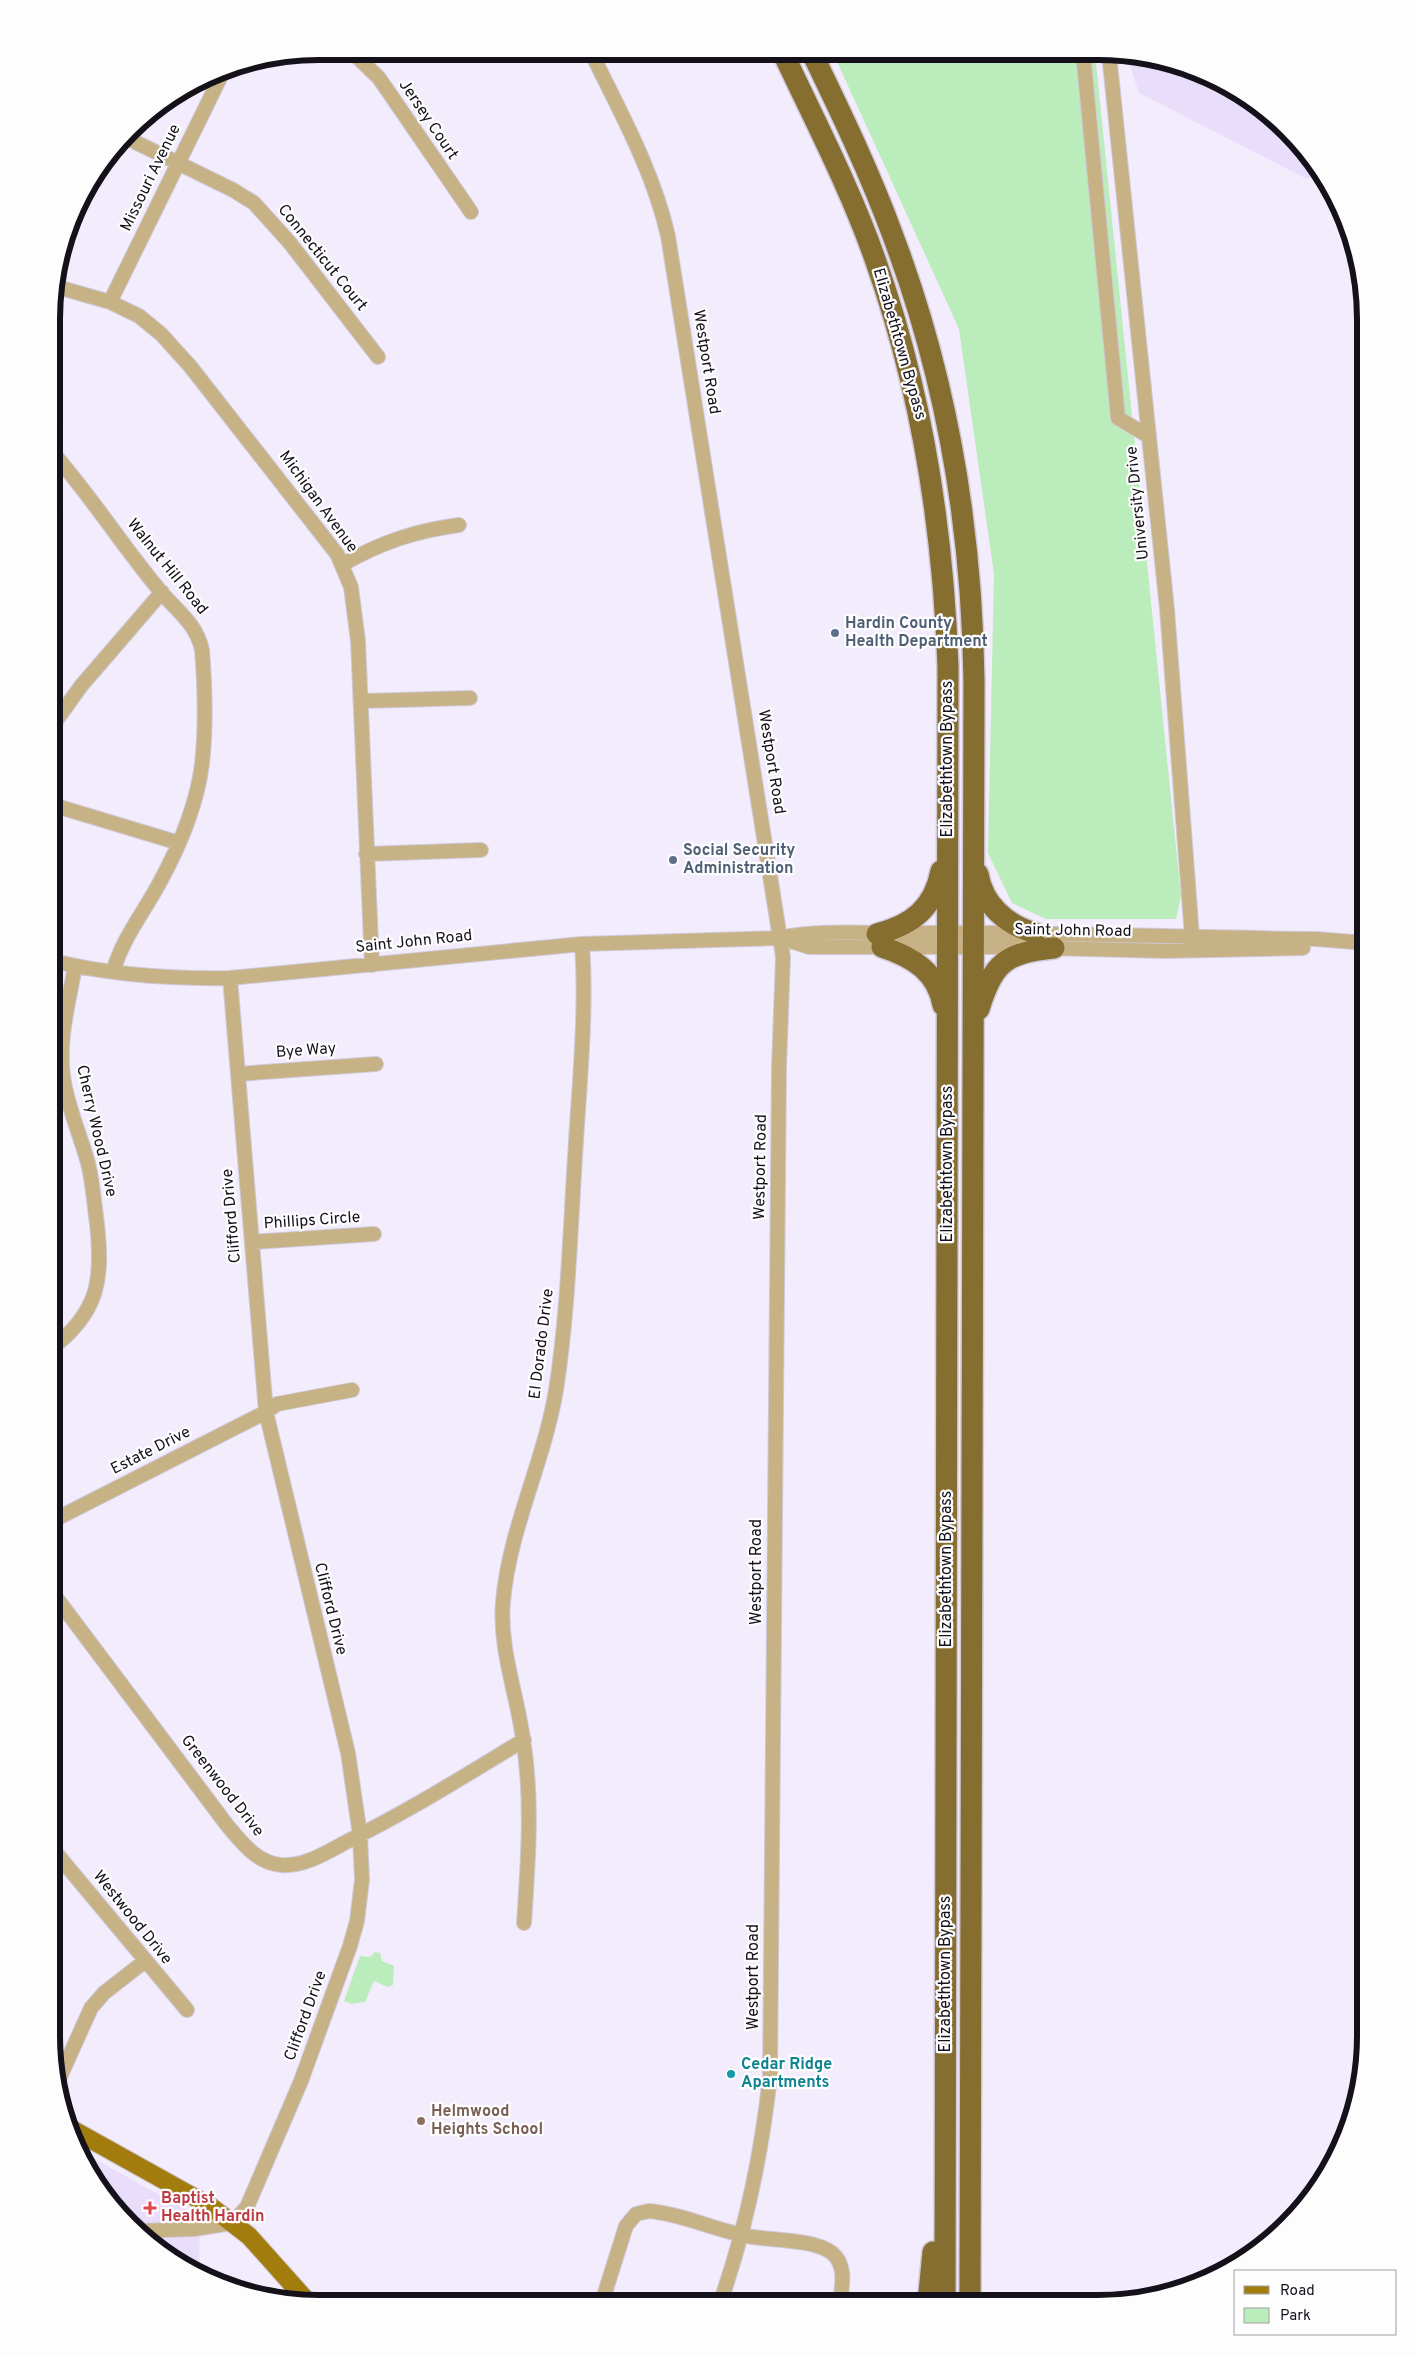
<svg xmlns="http://www.w3.org/2000/svg" width="1417" height="2355" font-family="Overpass,sans-serif">
  <rect width="100%" height="100%" fill="#f3ecfd"/>
  <!-- built -->
  <path fill="#e8ddfa" d="M 1126,54 L 1200,72 L 1261,107 L 1311,156 L 1324,179 L 1305,178 L 1139,93 Z
    M 78,2150 L 200,2217 L 199,2273 L 156,2249 L 107,2199 Z"/>
  <!-- green -->
  <path fill="#bbecbb" d="M 843,53 L 1095,53 L 1181,896 L 1176,919 L 1046,919 L 1012,903 L 988,853 L 994,574 L 959,329 L 834,55 Z
    M 375,1952 L 380,1953 L 382,1961 L 394,1966 L 393,1985 L 388,1987 L 374,1981 L 365,2002 L 351,2004 L 344,2001 L 360,1956 L 370,1957 Z"/>
  <g fill="none" stroke-linecap="round" stroke-linejoin="round">
    <!-- minor casing -->
    <g stroke="#cfc9d9" stroke-width="16">
      <path id="minor" d="M 351,51 L 379,78 L 471,212
        M 591,52 C 620,112 653,170 668,236 L 783,957 L 779,1067 L 770,2076 C 762,2151 745,2232 720,2303
        M 1083,53 L 1118,418 L 1148,436
        M 1109,54 L 1167,609 L 1193,949
        M 127,138 L 233,190 L 254,203 L 290,243 L 378,357
        M 54,286 L 110,302 L 139,316 L 161,334 L 190,366 L 337,554 L 351,587 L 358,641 L 372,965
        M 110,302 L 224,70
        M 53,453 C 92,497 123,547 161,592 C 178,612 196,623 202,650 C 205,687 206,728 202,764 C 197,804 179,847 160,882 C 144,912 122,939 113,972
        M 343,564 C 382,542 415,531 459,525
        M 362,701 L 470,698
        M 53,725 L 81,686 L 162,592
        M 53,805 L 179,843
        M 366,854 L 481,850
        M 781,938 L 809,947 L 1026,947
        M 1047,948 L 1164,951 L 1303,948
        M 53,961 C 111,975 170,979 230,978 L 582,944 L 780,938 C 824,929 869,934 913,933 C 1047,931 1181,938 1316,939 L 1366,943
        M 238,1074 L 376,1064
        M 252,1242 L 374,1234
        M 52,1348 C 99,1312 103,1279 97,1224 C 94,1203 93,1183 88,1163 C 80,1134 67,1106 63,1076 C 58,1040 69,1001 75,966
        M 52,1521 L 266,1412 L 277,1404 L 352,1390
        M 52,1592 L 227,1825 C 242,1843 257,1863 281,1865 C 305,1867 327,1852 348,1841 C 409,1811 466,1775 524,1740
        M 51,1847 L 187,2010
        M 524,1923 C 528,1862 533,1800 523,1739 C 517,1694 499,1648 503,1602 C 509,1530 544,1462 556,1390 C 568,1313 570,1235 575,1157 C 579,1087 587,1014 582,944
        M 60,2077 L 91,2008 L 104,1993 L 145,1961
        M 139,2231 L 194,2229 L 232,2223 L 247,2207 L 301,2081 L 350,1946 L 357,1921 L 362,1880 L 360,1835 L 348,1753 L 266,1412 L 230,978
        M 602,2302 L 626,2226 L 636,2214 L 649,2211 C 684,2214 718,2232 753,2237 C 773,2240 816,2240 832,2253 C 847,2265 842,2286 840,2303"/>
    </g>
    <!-- major casing -->
    <g stroke="#cfc9d9" stroke-width="20">
      <path id="major" d="M 70,2128 L 210,2206 L 249,2236 L 308,2302"/>
    </g>
    <!-- highway casing -->
    <g stroke="#cfc9d9" stroke-width="24">
      <path id="highway" d="M 783,53 C 815,121 850,188 875,259 C 922,391 943,526 948,666 L 945,2303
        M 812,53 C 841,113 870,173 893,236 C 947,379 972,528 974,681 L 970,2303
        M 978,874 C 983,905 1007,925 1035,933
        M 877,934 C 912,925 934,908 941,871
        M 882,947 C 913,957 937,972 943,1005
        M 979,1009 C 993,962 1006,953 1054,948
        M 928,2303 L 933,2252"/>
    </g>
    <!-- minor -->
    <use href="#minor" stroke="#c6b285" stroke-width="14"/>
    <!-- major -->
    <use href="#major" stroke="#a27c0c" stroke-width="18"/>
    <!-- highway -->
    <use href="#highway" stroke="#866d30" stroke-width="21"/>
  </g>
  <!-- markers -->
  <g fill="#5c6f8a" stroke="#fdfdfd" stroke-width="2">
    <circle cx="835" cy="633" r="5"/>
    <circle cx="673" cy="860" r="5"/>
  </g>
  <circle fill="#0f9aa8" stroke="#fdfdfd" stroke-width="2" cx="731" cy="2074" r="5"/>
  <circle fill="#8d6e63" stroke="#fdfdfd" stroke-width="2" cx="421" cy="2121" r="5"/>
  <path fill="#e0444e" stroke="#fdfdfd" stroke-width="2" d="M147.5 2200.5h5v5h5v5h-5v5h-5v-5h-5v-5h5z"/>
  <g text-anchor="middle" dominant-baseline="central" stroke-width="4.5" stroke-linejoin="round" paint-order="stroke">
    <!-- street labels -->
    <g font-size="16" fill="#15111b" stroke="#fdfdfd">
      <text transform="translate(428 120) rotate(56)">Jersey Court</text>
      <text transform="translate(151 178) rotate(-64)">Missouri Avenue</text>
      <text transform="translate(322 258) rotate(51)">Connecticut Court</text>
      <text transform="translate(899 344) rotate(74)">Elizabethtown Bypass</text>
      <text transform="translate(706 362) rotate(81)">Westport Road</text>
      <text transform="translate(318 502) rotate(54)">Michigan Avenue</text>
      <text transform="translate(1138 503) rotate(-96)">University Drive</text>
      <text transform="translate(167 567) rotate(51)">Walnut Hill Road</text>
      <text transform="translate(948 759) rotate(-90)">Elizabethtown Bypass</text>
      <text transform="translate(771 762) rotate(81)">Westport Road</text>
      <text transform="translate(1073 931) rotate(1)">Saint John Road</text>
      <text transform="translate(414 942) rotate(-6)">Saint John Road</text>
      <text transform="translate(306 1051) rotate(-4)">Bye Way</text>
      <text transform="translate(96 1131) rotate(77)">Cherry Wood Drive</text>
      <text transform="translate(948 1164) rotate(-90)">Elizabethtown Bypass</text>
      <text transform="translate(761 1167) rotate(-89)">Westport Road</text>
      <text transform="translate(232 1216) rotate(-95)">Clifford Drive</text>
      <text transform="translate(312 1221) rotate(-4)">Phillips Circle</text>
      <text transform="translate(542 1344) rotate(-83)">El Dorado Drive</text>
      <text transform="translate(151 1451) rotate(-27)">Estate Drive</text>
      <text transform="translate(947 1569) rotate(-90)">Elizabethtown Bypass</text>
      <text transform="translate(757 1572) rotate(-90)">Westport Road</text>
      <text transform="translate(330 1609) rotate(76)">Clifford Drive</text>
      <text transform="translate(222 1786) rotate(52)">Greenwood Drive</text>
      <text transform="translate(132 1918) rotate(51)">Westwood Drive</text>
      <text transform="translate(946 1974) rotate(-90)">Elizabethtown Bypass</text>
      <text transform="translate(754 1977) rotate(-90)">Westport Road</text>
      <text transform="translate(306 2016) rotate(-70)">Clifford Drive</text>
    </g>
    <!-- service labels -->
    <g font-size="16" font-weight="bold" fill="#4e5e75" stroke="#fdfdfd" text-anchor="start">
      <text x="845" y="624">Hardin County<tspan x="845" dy="18">Health Department</tspan></text>
      <text x="683" y="851">Social Security<tspan x="683" dy="18">Administration</tspan></text>
    </g>
    <!-- culture labels -->
    <g font-size="16" font-weight="bold" fill="#0d838f" stroke="#fdfdfd" text-anchor="start">
      <text x="741" y="2065">Cedar Ridge<tspan x="741" dy="18">Apartments</tspan></text>
    </g>
    <!-- education labels -->
    <g font-size="16" font-weight="bold" fill="#785e54" stroke="#fdfdfd" text-anchor="start">
      <text x="431" y="2112">Helmwood<tspan x="431" dy="18">Heights School</tspan></text>
    </g>
    <!-- health labels -->
    <g font-size="16" font-weight="bold" fill="#be3a42" stroke="#fdfdfd" text-anchor="start">
      <text x="161" y="2199">Baptist<tspan x="161" dy="18">Health Hardin</tspan></text>
    </g>
  </g>
  <!-- crop -->
  <path d="M0 0H1417V2355H0ZM319 60H1098A259 259 0 0 1 1357 319V2036A259 259 0 0 1 1098 2295H319A259 259 0 0 1 60 2036V319A259 259 0 0 1 319 60Z" fill="#fdfdfd" fill-rule="evenodd"/>
  <path fill="none" stroke="#15111b" stroke-width="6" d="M319 60H1098A259 259 0 0 1 1357 319V2036A259 259 0 0 1 1098 2295H319A259 259 0 0 1 60 2036V319A259 259 0 0 1 319 60Z"/>
  <!-- legend -->
  <rect x="1234" y="2270" width="162" height="65" fill="#fdfdfd" stroke="#a09fa3"/>
  <rect x="1244" y="2286" width="25" height="8" fill="#a27c0c" stroke="#a09fa3"/>
  <text x="1280" y="2295" font-size="15" fill="#15111b">Road</text>
  <rect x="1244" y="2308" width="25" height="15" fill="#bbecbb" stroke="#a09fa3"/>
  <text x="1280" y="2320" font-size="15" fill="#15111b">Park</text>
</svg>
